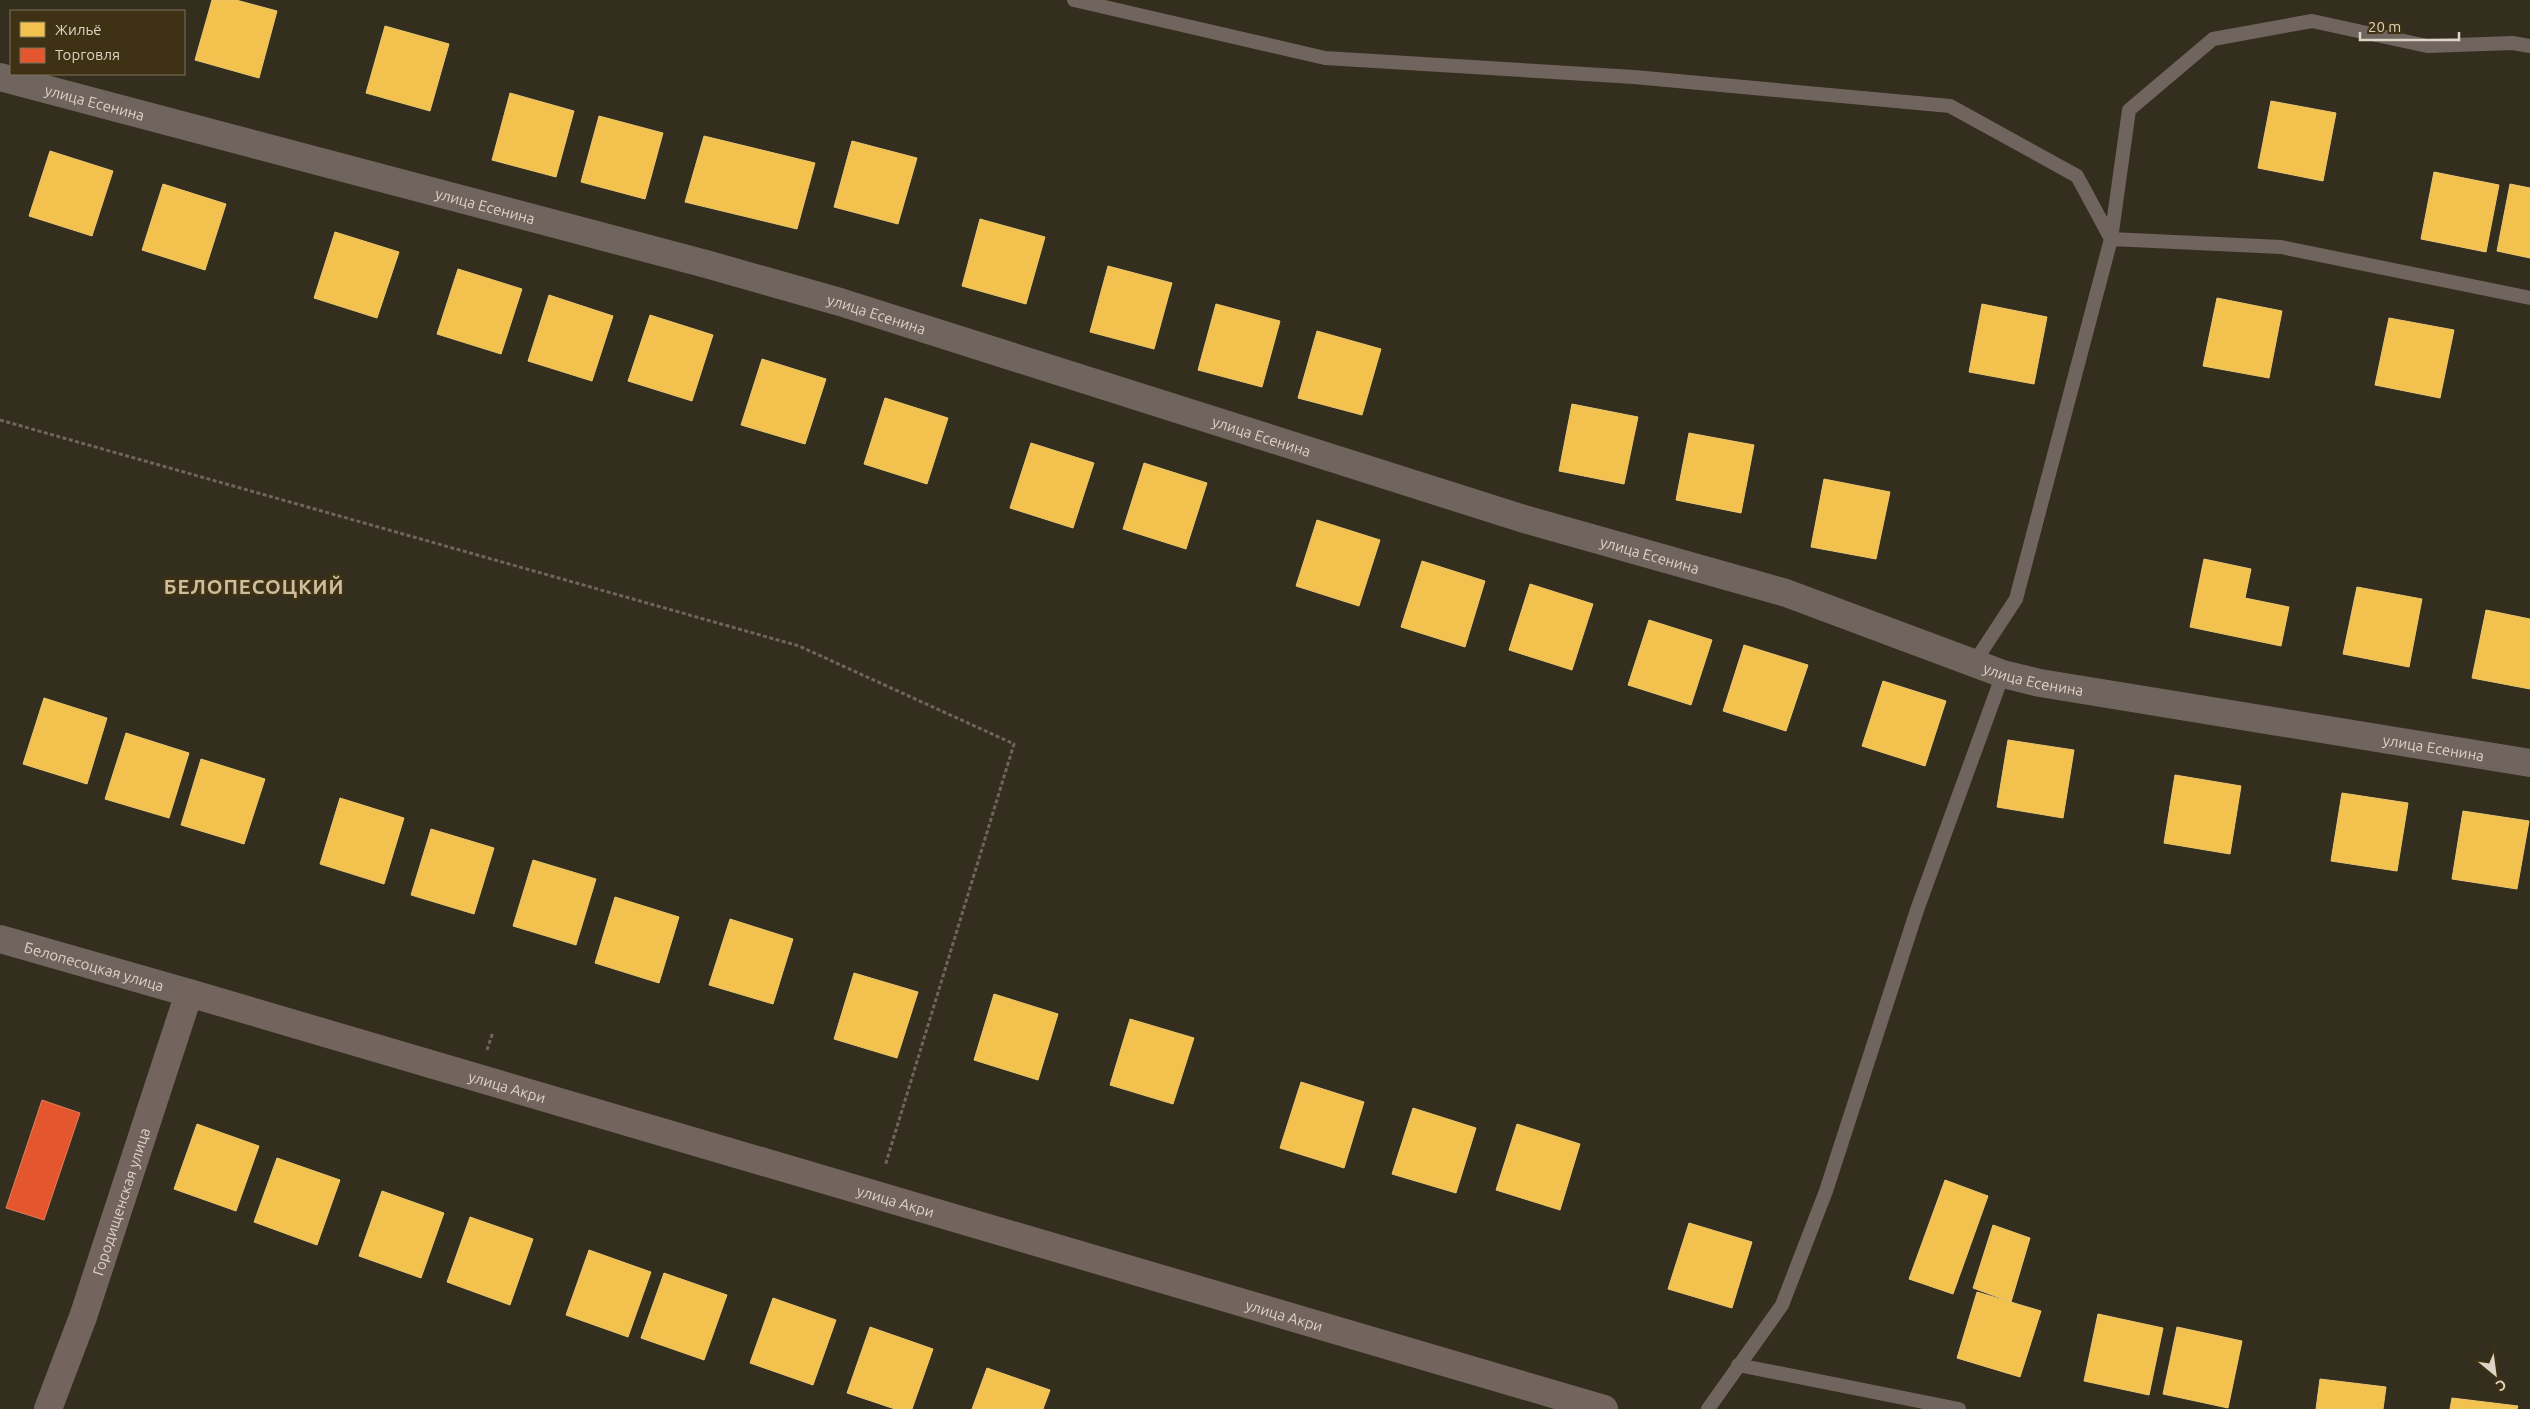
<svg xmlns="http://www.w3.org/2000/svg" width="2530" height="1409" font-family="Ubuntu,sans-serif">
  <rect width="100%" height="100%" fill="#342e1e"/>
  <!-- homes -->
  <path fill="#f2c14e" stroke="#ebc771" d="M 212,0 L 236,0 L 277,11 L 259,78 L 195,60 Z
    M 385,26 L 449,44 L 430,111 L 366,93 Z
    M 510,93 L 574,111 L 556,177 L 492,160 Z
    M 2271,101 L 2336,113 L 2323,181 L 2258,168 Z
    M 599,116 L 663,133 L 645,199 L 581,182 Z
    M 704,136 L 815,163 L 797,229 L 685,202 Z
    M 852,141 L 917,158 L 898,224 L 834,207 Z
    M 50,151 L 113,171 L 92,236 L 29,216 Z
    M 2434,172 L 2499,185 L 2486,252 L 2421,239 Z
    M 163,184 L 226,204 L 205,270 L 142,250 Z
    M 2510,184 L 2530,188 L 2530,258 L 2497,251 Z
    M 980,219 L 1045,237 L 1026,304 L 962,286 Z
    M 335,232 L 399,252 L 377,318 L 314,298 Z
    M 1108,266 L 1172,283 L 1154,349 L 1090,332 Z
    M 458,269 L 522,289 L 501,354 L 437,334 Z
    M 549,295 L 613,316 L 592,381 L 528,361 Z
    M 2217,298 L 2282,311 L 2269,378 L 2203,366 Z
    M 1216,304 L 1280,321 L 1262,387 L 1198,370 Z
    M 1982,304 L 2047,317 L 2034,384 L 1969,372 Z
    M 650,315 L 713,335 L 692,401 L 628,381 Z
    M 2389,318 L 2454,330 L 2440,398 L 2375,385 Z
    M 1317,331 L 1381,349 L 1362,415 L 1298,398 Z
    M 762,359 L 826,379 L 805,444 L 741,425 Z
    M 885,398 L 948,418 L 927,484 L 864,464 Z
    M 1572,404 L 1638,417 L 1624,484 L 1559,471 Z
    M 1689,433 L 1754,445 L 1741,513 L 1676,500 Z
    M 1031,443 L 1094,463 L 1073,528 L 1010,508 Z
    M 1144,463 L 1207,483 L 1186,549 L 1123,529 Z
    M 1824,479 L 1890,492 L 1876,559 L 1811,547 Z
    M 1317,520 L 1380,540 L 1359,606 L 1296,586 Z
    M 2204,559 L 2251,569 L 2245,598 L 2289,607 L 2281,646 L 2190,627 Z
    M 1422,561 L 1485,581 L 1465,647 L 1401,627 Z
    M 1530,584 L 1593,604 L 1572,670 L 1509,650 Z
    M 2357,587 L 2422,599 L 2409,667 L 2343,654 Z
    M 2486,610 L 2530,619 L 2530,689 L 2472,678 Z
    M 1649,620 L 1712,640 L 1691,705 L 1628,685 Z
    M 1744,645 L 1808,665 L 1786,731 L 1723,711 Z
    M 1883,681 L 1946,701 L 1925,766 L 1862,746 Z
    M 44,698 L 107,718 L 87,784 L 23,764 Z
    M 126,733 L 189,753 L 169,818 L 105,799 Z
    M 2008,740 L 2074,750 L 2063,818 L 1997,807 Z
    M 201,759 L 265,779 L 244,844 L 181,825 Z
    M 2175,775 L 2241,786 L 2230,854 L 2164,843 Z
    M 2342,793 L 2408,803 L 2397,871 L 2331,861 Z
    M 340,798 L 404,818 L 384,884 L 320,864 Z
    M 2463,811 L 2529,821 L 2517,889 L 2452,879 Z
    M 431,829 L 494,848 L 474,914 L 411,895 Z
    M 533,860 L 596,879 L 576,945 L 513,926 Z
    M 615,897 L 679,917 L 659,983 L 595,963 Z
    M 730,919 L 793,939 L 773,1004 L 709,985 Z
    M 854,973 L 918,992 L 897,1058 L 834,1039 Z
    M 994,994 L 1058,1014 L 1038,1080 L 974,1060 Z
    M 1130,1019 L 1194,1038 L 1173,1104 L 1110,1085 Z
    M 1301,1082 L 1364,1102 L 1344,1168 L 1280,1148 Z
    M 1413,1108 L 1476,1128 L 1456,1193 L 1392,1174 Z
    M 197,1124 L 259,1146 L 236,1211 L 174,1189 Z
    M 1517,1124 L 1580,1144 L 1560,1210 L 1496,1190 Z
    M 277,1158 L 340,1180 L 317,1245 L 254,1222 Z
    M 1945,1180 L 1988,1196 L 1953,1294 L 1909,1279 Z
    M 382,1191 L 444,1213 L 421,1278 L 359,1256 Z
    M 470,1217 L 533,1239 L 510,1305 L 447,1282 Z
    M 1689,1223 L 1752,1242 L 1732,1308 L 1668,1289 Z
    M 1993,1225 L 2030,1238 L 2011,1302 L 1973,1288 Z
    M 589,1250 L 651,1272 L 628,1337 L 566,1315 Z
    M 664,1273 L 727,1295 L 704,1360 L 641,1338 Z
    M 1977,1292 L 2041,1311 L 2020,1377 L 1957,1358 Z
    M 773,1298 L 836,1320 L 813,1385 L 750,1363 Z
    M 2098,1314 L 2163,1328 L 2149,1395 L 2084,1381 Z
    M 870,1327 L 933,1349 L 912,1409 L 895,1409 L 847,1393 Z
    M 2177,1327 L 2242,1341 L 2228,1408 L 2163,1394 Z
    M 987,1368 L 1050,1390 L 1043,1409 L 972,1409 Z
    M 2320,1379 L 2386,1387 L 2383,1409 L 2316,1409 Z
    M 2452,1398 L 2518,1406 L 2517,1409 L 2450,1409 Z"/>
  <!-- shops -->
  <path fill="#e4572e" stroke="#e27c5b" d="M 42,1100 L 80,1113 L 44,1220 L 6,1208 Z"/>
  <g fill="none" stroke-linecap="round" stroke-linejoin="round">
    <!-- path -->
    <path stroke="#6f655e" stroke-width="3" stroke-dasharray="4 2.5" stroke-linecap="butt" d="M 0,420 L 799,646 L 1014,744 L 885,1166
      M 487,1050 L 493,1032"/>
    <!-- service -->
    <path stroke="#70645e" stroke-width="14" d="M 1074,0 L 1325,58 L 1634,77 L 1950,106 L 2077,176 L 2111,239 L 2281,247 L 2530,298
      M 1974,663 L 2016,599 L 2111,239 L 2129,110 L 2213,39 L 2312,21 L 2427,46 L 2513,43 L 2530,46
      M 1738,1365 L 1959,1409
      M 1708,1409 L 1782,1305 L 1826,1191 L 1917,910 L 2003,674"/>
    <!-- minor -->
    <path stroke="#70645e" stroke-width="28" id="s1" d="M 0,77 L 706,264 L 840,302 L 1524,519 L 1786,593 L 2003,674 L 2040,683 L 2530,763"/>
    <!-- tertiary -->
    <path stroke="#70645e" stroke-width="28" id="s2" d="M 0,939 L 189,993"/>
    <!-- secondary -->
    <path stroke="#73655e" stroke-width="28" id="s3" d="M 48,1409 L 83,1317 L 189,993 L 1604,1409"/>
  </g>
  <g text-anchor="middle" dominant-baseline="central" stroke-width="5" stroke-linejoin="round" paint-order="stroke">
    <!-- street labels -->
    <g font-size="15" fill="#dcd4c4" stroke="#3e3114">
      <text stroke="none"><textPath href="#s1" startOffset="98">улица Есенина</textPath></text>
      <text stroke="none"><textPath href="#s1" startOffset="502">улица Есенина</textPath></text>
      <text stroke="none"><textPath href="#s1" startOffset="908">улица Есенина</textPath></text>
      <text stroke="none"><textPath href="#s1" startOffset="1312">улица Есенина</textPath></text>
      <text stroke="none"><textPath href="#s1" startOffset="1718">улица Есенина</textPath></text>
      <text stroke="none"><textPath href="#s1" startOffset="2122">улица Есенина</textPath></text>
      <text stroke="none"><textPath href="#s1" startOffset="2528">улица Есенина</textPath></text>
      <text stroke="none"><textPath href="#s2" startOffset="98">Белопесоцкая улица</textPath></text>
      <text stroke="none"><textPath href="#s3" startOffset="771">улица Акри</textPath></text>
      <text stroke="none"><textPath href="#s3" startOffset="1176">улица Акри</textPath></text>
      <text stroke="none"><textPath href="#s3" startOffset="220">Городищенская улица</textPath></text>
      <text stroke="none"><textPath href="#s3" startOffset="1581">улица Акри</textPath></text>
    </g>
    <!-- district labels -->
    <g font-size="20" font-weight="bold" letter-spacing="1" fill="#cdbd9d" stroke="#3e3114">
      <text x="254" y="586">БЕЛОПЕСОЦКИЙ</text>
    </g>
  </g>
  <!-- legend -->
  <rect x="10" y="10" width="175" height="65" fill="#3e3114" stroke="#7d725a"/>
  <rect x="20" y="22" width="25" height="15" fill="#f2c14e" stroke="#7d725a"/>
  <text x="55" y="35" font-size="15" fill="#dcd4c4">Жильё</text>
  <rect x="20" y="48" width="25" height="15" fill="#e4572e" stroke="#7d725a"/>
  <text x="55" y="60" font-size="15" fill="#dcd4c4">Торговля</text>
  <!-- north arrow -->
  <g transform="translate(2495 1374) rotate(151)" stroke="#3e3114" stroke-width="4" paint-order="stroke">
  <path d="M0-4L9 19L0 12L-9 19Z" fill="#dcd4c4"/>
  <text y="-8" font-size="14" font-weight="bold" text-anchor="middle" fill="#dcd4c4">С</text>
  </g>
  <!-- scale -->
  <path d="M2360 32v8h99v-8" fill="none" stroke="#dcd4c4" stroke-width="2.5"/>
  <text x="2368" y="32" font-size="15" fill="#dcd4c4" stroke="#3e3114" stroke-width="4" paint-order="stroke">20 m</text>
</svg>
